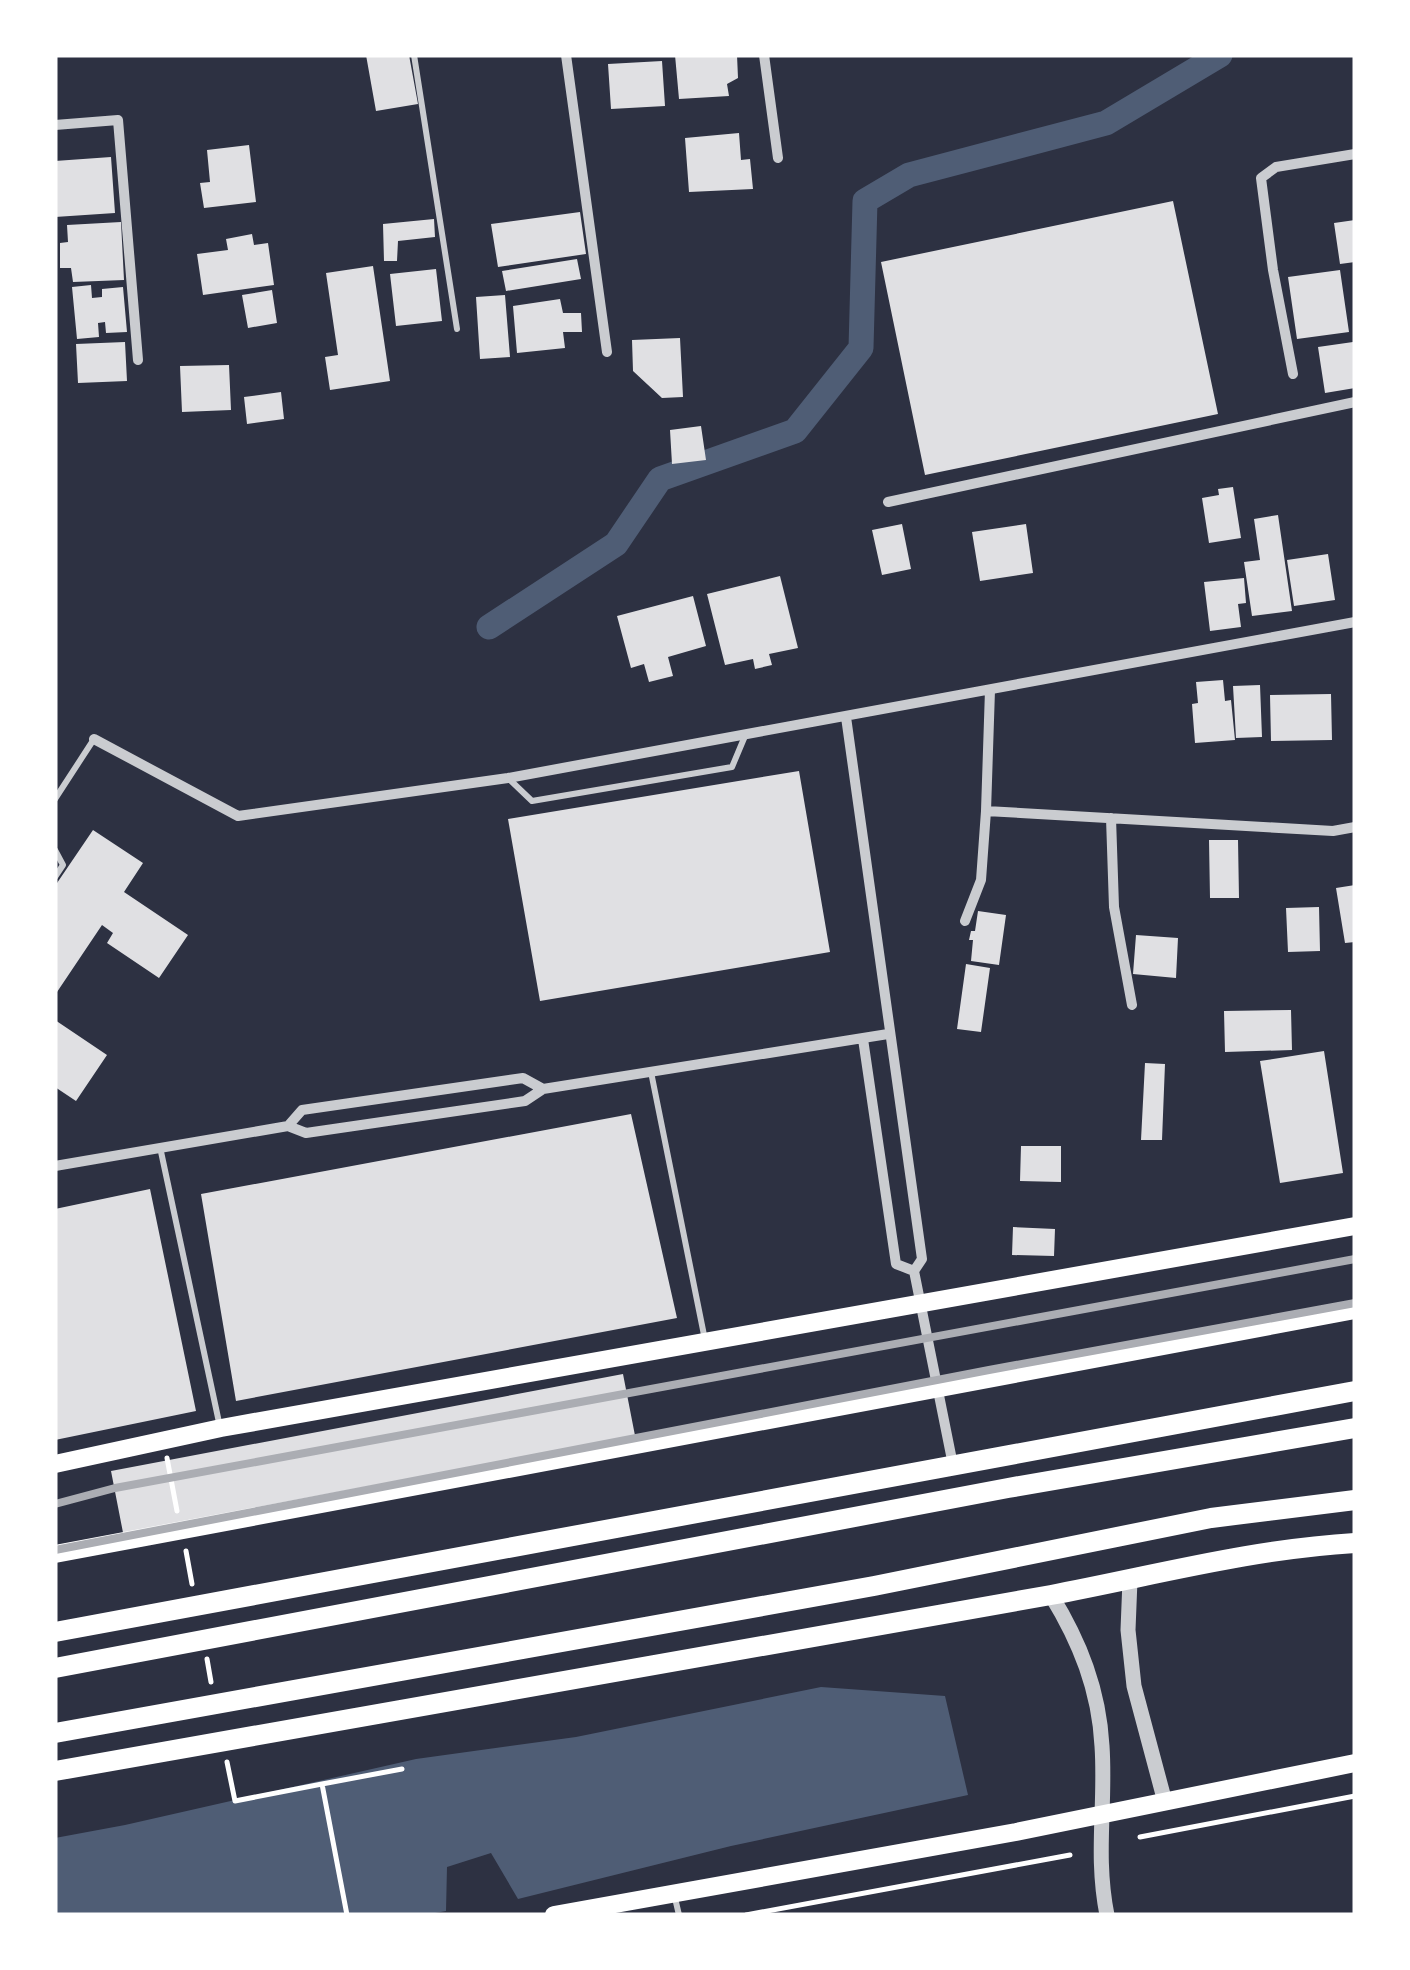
<svg xmlns="http://www.w3.org/2000/svg" width="1410" height="1970" font-family="Manrope,sans-serif">
  <rect width="100%" height="100%" fill="#2d3142"/>
  <!-- water -->
  <path fill="#4f5d75" d="M 821,1687 L 945,1696 L 968,1795 L 731,1846 L 518,1899 L 491,1853 L 447,1867 L 446,1911 L 424,1915 L 55,1915 L 55,1838 L 125,1825 L 416,1759 L 576,1737 Z"/>
  <g fill="none" stroke-linecap="round" stroke-linejoin="round">
    <!-- canal -->
    <path stroke="#4f5d75" stroke-width="25" d="M 489,627 L 616,544 L 660,479 L 795,431 L 861,348 L 865,201 L 909,175 L 1106,123 L 1220,55"/>
  </g>
  <!-- building -->
  <path fill="#e0e0e3" d="M 366,55 L 409,55 L 418,104 L 376,111 Z
    M 675,55 L 737,55 L 738,78 L 727,84 L 729,96 L 679,99 Z
    M 662,61 L 665,106 L 611,109 L 608,64 Z
    M 739,133 L 741,160 L 750,159 L 753,189 L 689,192 L 685,138 Z
    M 249,145 L 256,202 L 204,208 L 200,183 L 210,182 L 207,150 Z
    M 111,157 L 115,213 L 55,217 L 55,161 Z
    M 1173,201 L 1218,414 L 925,475 L 881,262 Z
    M 580,212 L 586,254 L 498,267 L 491,224 Z
    M 434,219 L 435,237 L 398,241 L 397,261 L 384,261 L 383,224 Z
    M 1355,220 L 1355,262 L 1340,264 L 1334,223 Z
    M 121,222 L 124,280 L 73,282 L 71,268 L 60,268 L 60,243 L 68,242 L 67,225 Z
    M 252,234 L 254,245 L 268,243 L 274,285 L 203,295 L 197,254 L 228,250 L 226,239 Z
    M 577,259 L 581,279 L 506,291 L 502,271 Z
    M 373,266 L 390,381 L 330,390 L 325,357 L 338,355 L 326,273 Z
    M 436,269 L 442,321 L 396,326 L 390,274 Z
    M 1340,270 L 1349,332 L 1297,339 L 1288,277 Z
    M 91,285 L 92,298 L 102,297 L 102,289 L 123,287 L 127,332 L 106,333 L 105,322 L 98,323 L 99,337 L 77,339 L 72,287 Z
    M 272,290 L 277,323 L 248,328 L 242,295 Z
    M 505,295 L 510,357 L 480,359 L 476,297 Z
    M 560,299 L 563,313 L 581,313 L 582,332 L 563,332 L 565,348 L 517,353 L 513,306 Z
    M 680,338 L 683,397 L 662,398 L 633,371 L 632,340 Z
    M 125,342 L 127,381 L 78,383 L 76,344 Z
    M 1353,342 L 1355,388 L 1325,393 L 1318,347 Z
    M 229,365 L 231,410 L 182,412 L 180,366 Z
    M 281,392 L 284,419 L 247,424 L 244,397 Z
    M 701,426 L 706,460 L 672,464 L 670,430 Z
    M 1233,487 L 1241,538 L 1209,543 L 1202,498 L 1219,495 L 1218,489 Z
    M 1278,515 L 1292,611 L 1252,616 L 1244,562 L 1260,560 L 1254,519 Z
    M 902,524 L 911,569 L 882,575 L 872,530 Z
    M 1026,524 L 1033,573 L 980,581 L 972,532 Z
    M 1328,554 L 1335,600 L 1294,606 L 1287,560 Z
    M 780,576 L 798,648 L 769,654 L 772,665 L 755,669 L 753,659 L 725,665 L 707,594 Z
    M 1244,578 L 1246,603 L 1238,604 L 1241,627 L 1210,631 L 1204,582 Z
    M 693,596 L 706,646 L 668,657 L 673,676 L 649,682 L 644,664 L 631,668 L 617,616 Z
    M 1223,680 L 1225,701 L 1231,700 L 1235,740 L 1195,743 L 1192,704 L 1198,703 L 1196,682 Z
    M 1260,685 L 1262,737 L 1236,738 L 1233,686 Z
    M 1331,694 L 1332,740 L 1271,741 L 1270,695 Z
    M 799,771 L 830,952 L 540,1001 L 508,819 Z
    M 93,830 L 143,863 L 124,892 L 188,935 L 159,978 L 107,943 L 113,933 L 102,925 L 55,995 L 55,886 Z
    M 1209,840 L 1238,840 L 1239,898 L 1210,898 Z
    M 1355,885 L 1355,942 L 1345,943 L 1336,888 Z
    M 1319,907 L 1320,951 L 1288,952 L 1286,908 Z
    M 978,911 L 1006,915 L 999,965 L 971,961 L 973,940 L 969,940 L 971,931 L 975,931 Z
    M 1136,935 L 1178,938 L 1176,978 L 1133,974 Z
    M 966,964 L 990,968 L 981,1032 L 957,1029 Z
    M 1291,1010 L 1292,1050 L 1225,1052 L 1224,1011 Z
    M 55,1020 L 107,1055 L 76,1101 L 55,1087 Z
    M 1324,1051 L 1343,1173 L 1280,1183 L 1260,1061 Z
    M 1145,1063 L 1165,1064 L 1162,1140 L 1141,1140 Z
    M 631,1114 L 677,1318 L 236,1401 L 201,1194 Z
    M 1021,1146 L 1061,1146 L 1061,1182 L 1020,1181 Z
    M 150,1189 L 196,1411 L 55,1440 L 55,1209 Z
    M 1013,1227 L 1055,1229 L 1054,1256 L 1012,1255 Z
    M 623,1374 L 638,1451 L 126,1548 L 111,1471 Z"/>
  <g fill="none" stroke-linecap="round" stroke-linejoin="round">
    <!-- path -->
    <path stroke="#fff" stroke-width="5" d="M 167,1458 L 177,1511
      M 186,1551 L 192,1584
      M 207,1659 L 211,1682
      M 227,1762 L 235,1801 L 322,1784 L 347,1915
      M 322,1784 L 402,1769
      M 1140,1837 L 1355,1796
      M 746,1915 L 1070,1855"/>
    <!-- service -->
    <path stroke="#caccd0" stroke-width="6" d="M 414,55 L 457,329
      M 509,779 L 532,801 L 732,767 L 745,736
      M 55,799 L 94,739
      M 55,850 L 63,865 L 55,877
      M 651,1072 L 705,1340
      M 160,1147 L 220,1427
      M 675,1898 L 679,1915"/>
    <!-- minor -->
    <path stroke="#caccd0" stroke-width="10" d="M 566,55 L 607,352
      M 764,55 L 778,158
      M 55,125 L 118,120 L 138,360
      M 1293,374 L 1273,270 L 1261,178 L 1276,167 L 1355,154
      M 888,502 L 1355,402
      M 990,690 L 986,811 L 1333,831 L 1355,827
      M 846,717 L 922,1259 L 914,1271 L 953,1465
      M 94,739 L 238,816 L 508,778 L 1355,622
      M 1111,818 L 1114,907 L 1132,1005
      M 965,921 L 981,880 L 986,811
      M 863,1039 L 896,1264 L 914,1271
      M 543,1089 L 523,1078 L 302,1110 L 288,1126 L 306,1133 L 525,1101 L 543,1089 L 888,1034
      M 55,1166 L 288,1126"/>
    <!-- tertiary -->
    <path stroke="#caccd0" stroke-width="15" d="M 1130,1580 L 1128,1630 L 1134,1686 L 1165,1802
      M 1051,1595 C 1080,1642 1099,1690 1102,1746 C 1106,1805 1095,1855 1107,1915"/>
    <!-- secondary -->
    <path stroke="#fff" stroke-width="18" d="M 55,1464 L 221,1428 L 1355,1226
      M 55,1554 L 1355,1310
      M 554,1915 L 1016,1832 L 1355,1763"/>
    <!-- trunk -->
    <path stroke="#fff" stroke-width="20" d="M 55,1632 L 1355,1391
      M 55,1668 L 1008,1488 L 1355,1428
      M 55,1733 L 874,1586 L 1211,1518 L 1355,1500
      M 55,1771 L 1051,1595 C 1152,1576 1252,1549 1355,1543"/>
    <!-- rail -->
    <path stroke="#abadb3" stroke-width="8" d="M 55,1504 L 115,1488 L 1355,1259
      M 55,1550 L 989,1370 L 1355,1303"/>
  </g>
  <!-- border -->
  <rect width="1410" height="1970" fill="none" stroke="#ffffff" stroke-width="115"/>
</svg>
